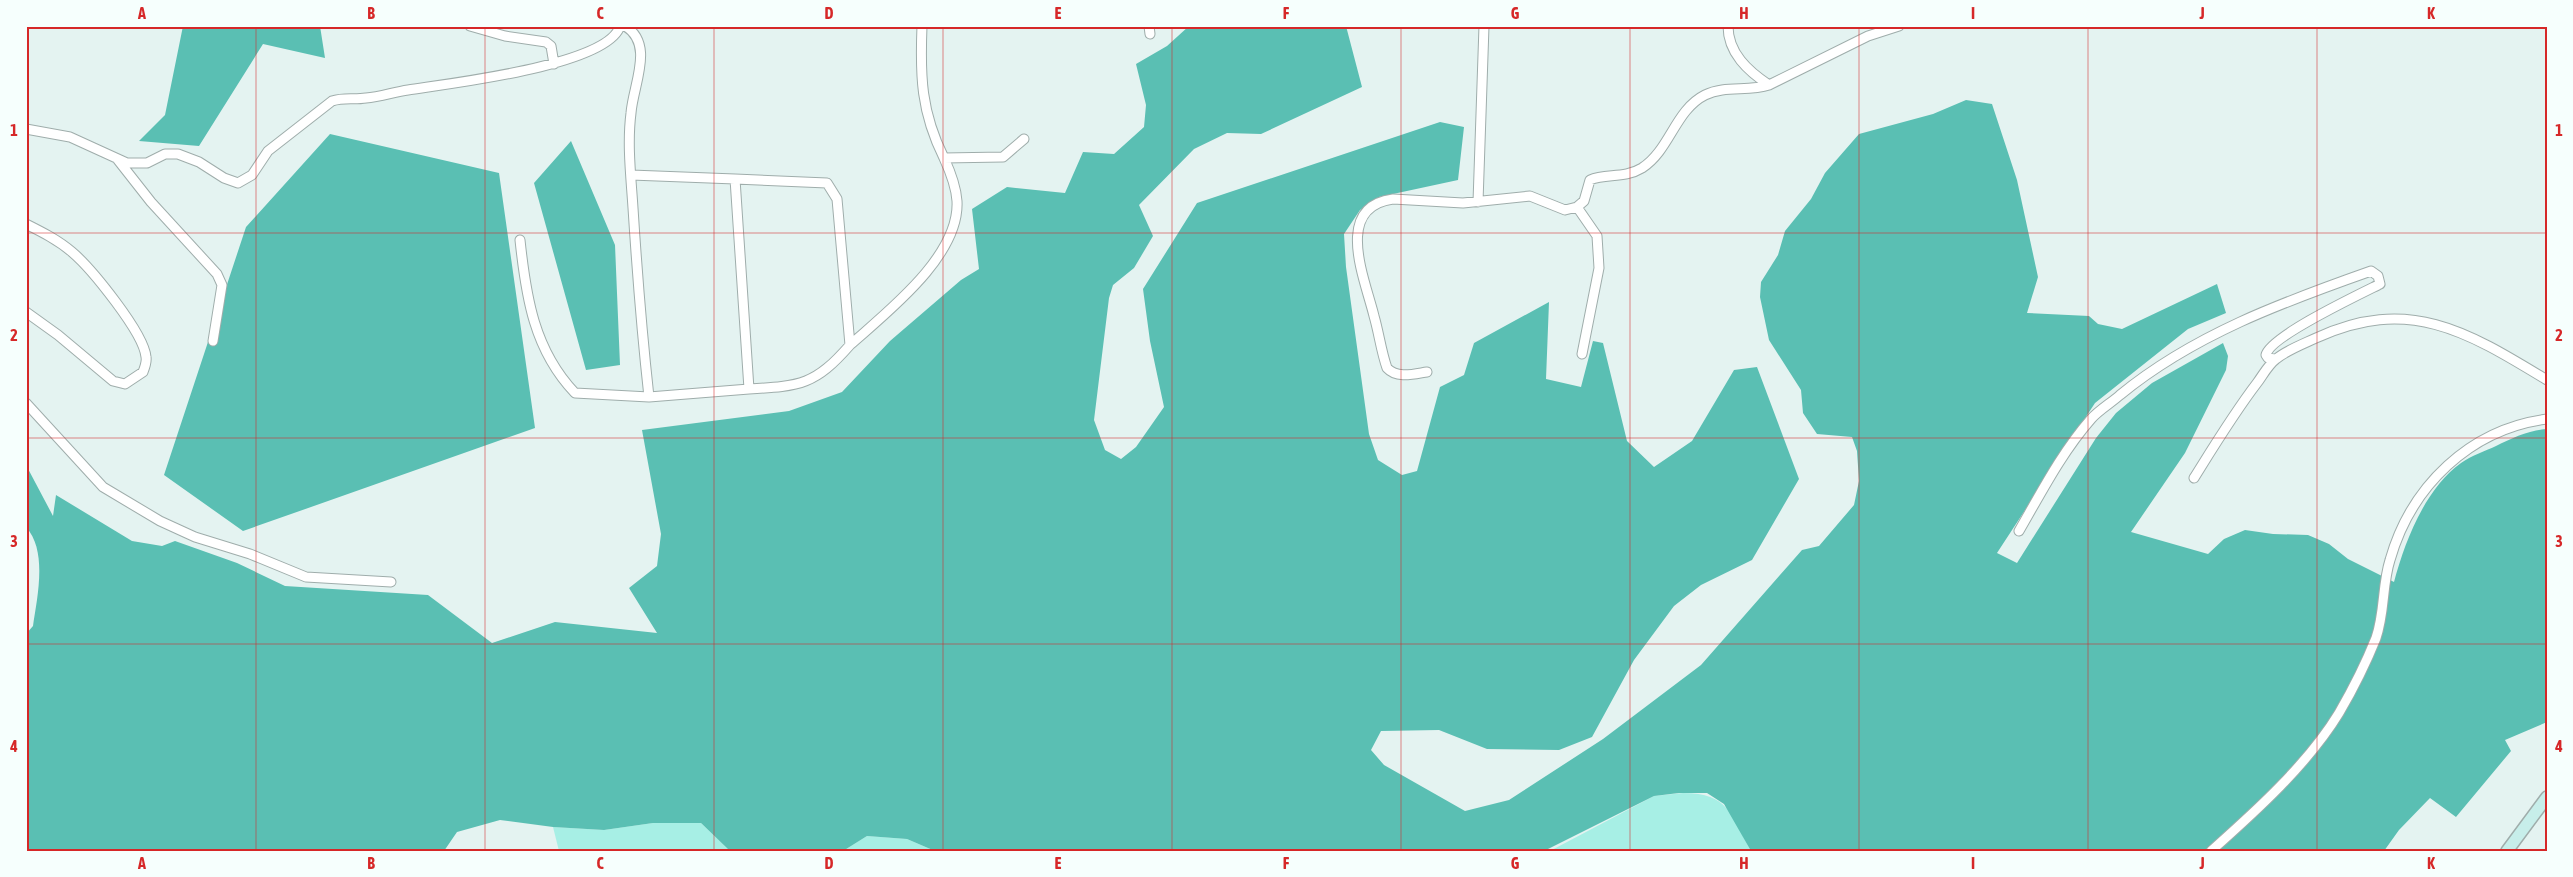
<svg xmlns="http://www.w3.org/2000/svg" width="2573" height="877" font-family="'Asap Condensed',sans-serif">
  <rect width="100%" height="100%" fill="#e4f3f1"/>
  <!-- green -->
  <path fill="#a7efe5" d="M 1683,793 C 1729,793 1731,815 1751,851 L 1550,851 L 1654,796 Z
    M 653,823 L 701,823 L 730,851 L 559,851 L 553,827 L 604,830 Z
    M 867,836 L 907,839 L 935,851 L 843,851 Z"/>
  <!-- forest -->
  <path fill="#5abfb3" d="M 183,26 L 320,26 L 325,58 L 263,44 L 199,146 L 139,141 L 165,115 Z
    M 1189,26 L 1346,26 L 1362,87 L 1261,134 L 1227,133 L 1194,149 L 1139,205 L 1153,236 L 1134,268 L 1113,285 L 1109,298 L 1094,420 L 1105,450 L 1121,459 L 1136,447 L 1164,407 L 1150,341 L 1143,289 L 1197,203 L 1440,122 L 1464,127 L 1458,180 L 1379,197 L 1360,210 L 1344,234 L 1346,267 L 1369,434 L 1378,460 L 1402,475 L 1417,471 L 1440,387 L 1464,375 L 1474,343 L 1549,302 L 1546,379 L 1581,387 L 1593,341 L 1603,343 L 1627,441 L 1654,467 L 1692,441 L 1734,370 L 1757,367 L 1799,479 L 1752,560 L 1701,585 L 1674,606 L 1634,660 L 1592,737 L 1559,750 L 1487,749 L 1439,730 L 1381,731 L 1371,750 L 1384,765 L 1465,811 L 1509,800 L 1603,739 L 1701,665 L 1802,550 L 1819,546 L 1854,505 L 1859,481 L 1857,451 L 1852,437 L 1817,434 L 1803,413 L 1801,390 L 1769,340 L 1760,297 L 1761,282 L 1778,255 L 1785,231 L 1811,199 L 1825,173 L 1859,134 L 1933,114 L 1966,100 L 1992,104 L 2017,180 L 2038,277 L 2027,313 L 2089,316 L 2098,324 L 2122,329 L 2217,284 L 2226,313 L 2188,329 L 2095,403 L 1997,553 L 2017,563 L 2096,438 L 2116,413 L 2152,383 L 2223,343 L 2228,356 L 2226,370 L 2185,453 L 2131,532 L 2208,554 L 2224,539 L 2245,530 L 2273,534 L 2308,535 L 2329,544 L 2348,559 L 2394,582 C 2405,541 2425,489 2461,463 C 2471,456 2485,451 2496,446 C 2512,438 2529,430 2547,429 L 2547,722 L 2505,740 L 2511,751 L 2456,817 L 2430,798 L 2399,830 L 2384,851 L 1751,851 L 1724,804 L 1707,793 L 1679,793 L 1654,796 L 1544,851 L 935,851 L 907,839 L 867,836 L 843,851 L 730,851 L 701,823 L 653,823 L 604,830 L 553,827 L 500,820 L 457,832 L 444,851 L 26,851 L 26,634 L 33,626 C 37,598 48,551 26,527 L 26,465 L 53,516 L 56,495 L 132,541 L 162,546 L 175,541 L 237,563 L 285,586 L 428,595 L 492,643 L 555,622 L 657,633 L 629,588 L 657,566 L 661,534 L 642,430 L 789,411 L 842,392 L 890,341 L 961,280 L 979,269 L 972,209 L 1007,187 L 1065,193 L 1083,152 L 1114,154 L 1144,127 L 1146,105 L 1136,64 L 1167,46 Z
    M 330,134 L 499,173 L 535,428 L 243,531 L 164,475 L 246,227 Z
    M 571,141 L 615,245 L 620,365 L 586,370 L 534,183 Z"/>
  <g fill="none" stroke-linecap="round" stroke-linejoin="round">
    <!-- street casing -->
    <g stroke="#9fadab" stroke-width="11">
      <path id="street" d="M 470,26 L 505,36 L 546,42 L 551,46 L 554,64
        M 922,26 C 920,76 921,112 944,158 L 1003,157 L 1024,139
        M 1149,26 L 1150,34
        M 1728,26 C 1728,53 1748,71 1769,85
        M 26,129 L 70,137 L 127,163 L 147,163 L 165,154 L 178,154 L 199,162 L 224,178 L 238,183 L 252,175 L 268,151 L 332,101 C 344,97 354,100 366,98 C 380,97 394,92 408,90 C 445,84 608,66 620,26
        M 118,160 L 151,202 L 217,274 L 222,285 L 213,341
        M 631,175 L 735,179 L 749,389 L 649,397
        M 735,179 L 827,183 L 837,199 L 850,345 C 815,385 801,386 749,389
        M 1478,202 L 1484,26
        M 1577,207 L 1597,236 L 1599,268 L 1582,354
        M 26,224 C 42,232 58,240 72,252 C 91,268 144,333 146,357 C 147,362 145,367 143,372 L 125,384 L 113,381 L 58,335 L 26,312
        M 520,240 C 526,297 534,350 575,393 L 649,397 C 642,334 637,271 633,208 C 631,177 627,144 631,113 C 633,85 655,44 625,26
        M 850,345 C 887,312 960,256 957,201 C 956,186 950,171 944,158
        M 1427,372 C 1414,374 1397,379 1387,368 C 1381,351 1379,333 1374,316 C 1365,279 1333,207 1393,199 L 1463,203 L 1530,196 L 1565,210 L 1577,207 L 1584,201 L 1590,180 C 1606,173 1624,179 1642,168 C 1670,150 1675,110 1705,95 C 1725,85 1748,92 1769,85 L 1868,36 L 1899,26
        M 26,403 L 103,487 L 160,521 L 195,537 L 250,554 L 306,577 L 391,582
        M 2194,478 C 2214,446 2234,413 2257,383 C 2263,375 2268,365 2276,359 C 2287,350 2303,344 2316,338 C 2409,295 2468,332 2547,380
        M 2019,531 C 2041,493 2062,452 2091,419 C 2099,410 2111,403 2120,395 C 2193,335 2283,302 2371,271 L 2378,276 L 2380,284 C 2360,294 2269,337 2266,355 L 2268,358 L 2275,359
        M 2211,851 C 2256,811 2308,764 2339,713 C 2353,689 2366,663 2376,638 C 2385,612 2382,585 2390,560 C 2411,486 2470,429 2547,419"/>
    </g>
    <!-- secondary casing -->
    <g stroke="#9fadab" stroke-width="14">
      <path id="secondary" d="M 2507,851 L 2547,797"/>
    </g>
    <!-- street -->
    <use href="#street" stroke="#fff" stroke-width="9"/>
    <!-- secondary -->
    <use href="#secondary" stroke="#c7eeea" stroke-width="11"/>
  </g>
  <!-- grid -->
  <path fill="none" stroke="#d62828" stroke-width="1" stroke-opacity="0.55" d="M 256,26 L 256,851M 485,26 L 485,851M 714,26 L 714,851M 943,26 L 943,851M 1172,26 L 1172,851M 1401,26 L 1401,851M 1630,26 L 1630,851M 1859,26 L 1859,851M 2088,26 L 2088,851M 2317,26 L 2317,851M 26,233 L 2547,233M 26,438 L 2547,438M 26,644 L 2547,644"/>
  <!-- border -->
  <rect width="2573" height="877" fill="none" stroke="#f6fffd" stroke-width="55"/>
  <rect x="28" y="28" width="2518" height="822" fill="none" stroke="#d62828" stroke-width="2"/>
  <g font-size="16" text-anchor="middle" font-weight="bold" fill="#d62828">
    <text x="142" y="19">A</text>
    <text x="371" y="19">B</text>
    <text x="600" y="19">C</text>
    <text x="829" y="19">D</text>
    <text x="1058" y="19">E</text>
    <text x="1286" y="19">F</text>
    <text x="1515" y="19">G</text>
    <text x="1744" y="19">H</text>
    <text x="1973" y="19">I</text>
    <text x="2202" y="19">J</text>
    <text x="2431" y="19">K</text>
    <text x="14" y="136">1</text>
    <text x="2559" y="136">1</text>
    <text x="14" y="341">2</text>
    <text x="2559" y="341">2</text>
    <text x="14" y="547">3</text>
    <text x="2559" y="547">3</text>
    <text x="14" y="752">4</text>
    <text x="2559" y="752">4</text>
    <text x="142" y="869">A</text>
    <text x="371" y="869">B</text>
    <text x="600" y="869">C</text>
    <text x="829" y="869">D</text>
    <text x="1058" y="869">E</text>
    <text x="1286" y="869">F</text>
    <text x="1515" y="869">G</text>
    <text x="1744" y="869">H</text>
    <text x="1973" y="869">I</text>
    <text x="2202" y="869">J</text>
    <text x="2431" y="869">K</text>
  </g>
</svg>
